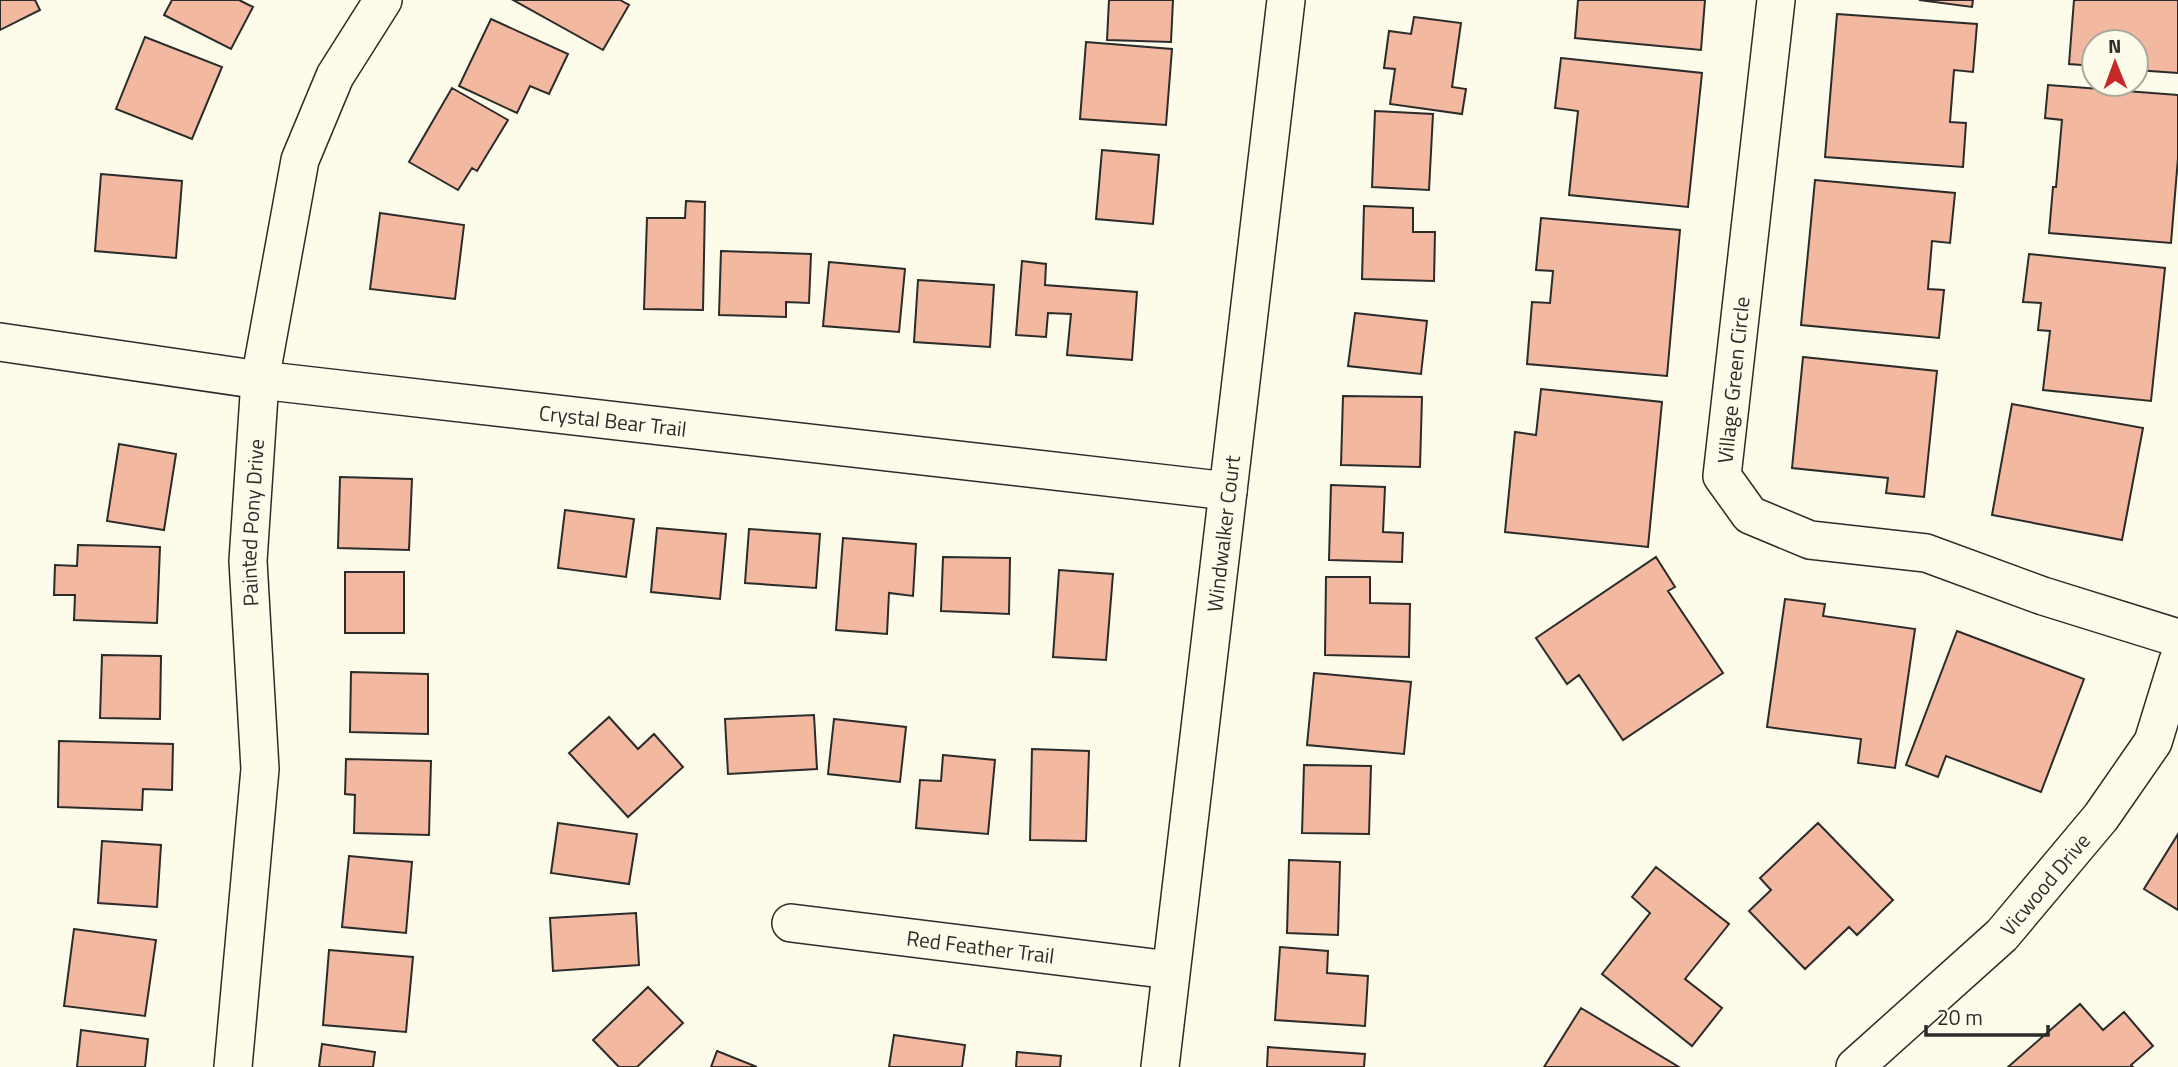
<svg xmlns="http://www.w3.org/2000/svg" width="2178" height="1067" font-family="'Titillium Web',sans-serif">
  <rect width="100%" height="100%" fill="#fdfbea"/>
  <!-- building -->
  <path fill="#f2b8a0" stroke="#2b2b2b" stroke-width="2" d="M 0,0 L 35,0 L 40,10 L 0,30 Z
    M 172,0 L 239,0 L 253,7 L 231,49 L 164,15 Z
    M 513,0 L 620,0 L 629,5 L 603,50 Z
    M 1109,0 L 1173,0 L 1171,42 L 1107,40 Z
    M 1578,0 L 1705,0 L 1701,50 L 1575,38 Z
    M 1919,0 L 1973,0 L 1972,7 Z
    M 2074,0 L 2178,0 L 2178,73 L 2136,70 L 2136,42 L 2094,42 L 2094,66 L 2069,64 Z
    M 1837,14 L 1977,24 L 1973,72 L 1954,70 L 1950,122 L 1966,123 L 1963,167 L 1825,157 Z
    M 1414,17 L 1461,23 L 1452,87 L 1466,89 L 1462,114 L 1390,104 L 1395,69 L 1384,68 L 1389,31 L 1411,34 Z
    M 491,19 L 568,54 L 549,94 L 530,86 L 517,113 L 459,86 Z
    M 145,37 L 222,67 L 192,139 L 116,109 Z
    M 1086,42 L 1172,49 L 1166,125 L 1080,119 Z
    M 1561,58 L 1702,73 L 1688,207 L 1569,195 L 1578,111 L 1555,108 Z
    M 2048,85 L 2178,95 L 2178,158 L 2171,243 L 2049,233 L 2053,187 L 2056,187 L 2062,120 L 2045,118 Z
    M 452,88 L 508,120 L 477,171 L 472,168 L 458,190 L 409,162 Z
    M 1375,111 L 1433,114 L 1429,190 L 1372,187 Z
    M 1102,150 L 1159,155 L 1153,224 L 1096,219 Z
    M 101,174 L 182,181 L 176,258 L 95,251 Z
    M 1815,180 L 1955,193 L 1950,243 L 1932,241 L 1928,289 L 1944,290 L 1939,338 L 1801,325 Z
    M 686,201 L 705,202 L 703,310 L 644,309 L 647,218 L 685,218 Z
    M 1364,206 L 1413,208 L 1413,232 L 1435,232 L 1434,281 L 1362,279 Z
    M 380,213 L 464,225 L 455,299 L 370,289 Z
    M 1541,218 L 1680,230 L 1667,376 L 1527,364 L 1532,302 L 1550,303 L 1553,271 L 1536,270 Z
    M 721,251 L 811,254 L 809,303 L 786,302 L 786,317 L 719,315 Z
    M 2029,254 L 2165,268 L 2151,401 L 2043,390 L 2050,331 L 2038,330 L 2041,303 L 2023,302 Z
    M 1022,261 L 1046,264 L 1045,285 L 1137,292 L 1132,360 L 1067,355 L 1071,314 L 1048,313 L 1046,337 L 1016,335 Z
    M 829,262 L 905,269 L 899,332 L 823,326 Z
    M 918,280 L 994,285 L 990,347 L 914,342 Z
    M 1355,313 L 1427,321 L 1421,374 L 1348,366 Z
    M 1803,357 L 1937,371 L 1924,497 L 1886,493 L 1888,478 L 1792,468 Z
    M 1541,389 L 1662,402 L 1648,547 L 1505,532 L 1515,432 L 1536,435 Z
    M 1343,396 L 1422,397 L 1420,467 L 1341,465 Z
    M 2012,404 L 2143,428 L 2122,540 L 1992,515 Z
    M 119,444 L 176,454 L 164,530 L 107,521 Z
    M 340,477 L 412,479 L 409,550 L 338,548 Z
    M 1331,485 L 1385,487 L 1383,532 L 1403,533 L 1402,562 L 1329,560 Z
    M 565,510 L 634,519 L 626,577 L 558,568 Z
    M 657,528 L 726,534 L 720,599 L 651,592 Z
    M 749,529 L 820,534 L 816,588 L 745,583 Z
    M 843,538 L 916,544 L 913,596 L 889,593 L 887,634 L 836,630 Z
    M 78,545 L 160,547 L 157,623 L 74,620 L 75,595 L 54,595 L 55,565 L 77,566 Z
    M 943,557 L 1010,558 L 1009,614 L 941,611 Z
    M 1656,557 L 1675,587 L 1668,591 L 1723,673 L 1623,740 L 1579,675 L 1567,684 L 1536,638 Z
    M 1059,570 L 1113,574 L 1106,660 L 1053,657 Z
    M 345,572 L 404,572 L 404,633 L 345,633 Z
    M 1326,577 L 1370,577 L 1370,603 L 1410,604 L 1409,657 L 1325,655 Z
    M 1785,599 L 1825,604 L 1823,616 L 1915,629 L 1895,768 L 1858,763 L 1861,739 L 1767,727 Z
    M 1957,631 L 2084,679 L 2041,792 L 1946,756 L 1938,777 L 1906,765 Z
    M 102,655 L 161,656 L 160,719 L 100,718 Z
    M 351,672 L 428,674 L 428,734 L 350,732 Z
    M 1314,673 L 1411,682 L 1404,754 L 1307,745 Z
    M 814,715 L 817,769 L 728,774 L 725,719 Z
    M 609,717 L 638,749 L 654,734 L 683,767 L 628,817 L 569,753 Z
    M 834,719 L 906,727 L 900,782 L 828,774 Z
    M 59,741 L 173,744 L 172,790 L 143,789 L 142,810 L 58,807 Z
    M 1032,749 L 1089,751 L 1086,841 L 1030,840 Z
    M 943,755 L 995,760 L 988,834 L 916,828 L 920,780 L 941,781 Z
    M 346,759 L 431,761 L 429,835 L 354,833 L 355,795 L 345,794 Z
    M 1304,765 L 1371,766 L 1369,834 L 1302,833 Z
    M 558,823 L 637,834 L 629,884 L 551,873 Z
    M 1818,823 L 1893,900 L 1857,935 L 1849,927 L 1805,969 L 1749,911 L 1771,890 L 1760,878 Z
    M 2178,834 L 2178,910 L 2144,889 Z
    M 102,841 L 161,845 L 157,907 L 98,903 Z
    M 349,856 L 412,862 L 406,933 L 342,927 Z
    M 1289,860 L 1340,862 L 1338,935 L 1287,933 Z
    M 1656,867 L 1729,924 L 1685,979 L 1722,1008 L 1692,1046 L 1602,974 L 1650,913 L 1632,897 Z
    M 636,913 L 639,965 L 553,971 L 550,918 Z
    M 74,929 L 156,940 L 145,1016 L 64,1006 Z
    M 1280,947 L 1328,951 L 1327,973 L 1368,976 L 1365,1026 L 1275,1020 Z
    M 329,950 L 413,957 L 406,1032 L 323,1025 Z
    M 648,987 L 683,1023 L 637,1067 L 619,1067 L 593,1040 Z
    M 2080,1004 L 2103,1030 L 2124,1012 L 2153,1046 L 2131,1065 L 2133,1067 L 2008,1067 Z
    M 1581,1008 L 1679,1067 L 1544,1067 Z
    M 81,1030 L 148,1039 L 145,1067 L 77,1067 Z
    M 894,1035 L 965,1045 L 962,1067 L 889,1067 Z
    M 322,1044 L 375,1052 L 373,1067 L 319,1067 Z
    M 1268,1047 L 1365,1054 L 1364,1067 L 1267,1067 Z
    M 717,1051 L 757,1067 L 711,1067 Z
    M 1017,1052 L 1061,1056 L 1060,1067 L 1016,1067 Z"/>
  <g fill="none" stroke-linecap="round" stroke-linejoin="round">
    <!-- street casing -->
    <g stroke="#2b2b2b" stroke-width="40">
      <g id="street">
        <path d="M 1776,0 L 1722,476 L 1750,515 L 1810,540 L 1926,553 L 2043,596 L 2178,638"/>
        <path id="s1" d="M 0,342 L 260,380 L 1228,491"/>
        <path id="s2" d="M 791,923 L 1170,970"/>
        <path id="s3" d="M 233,1067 L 260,769 L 248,561 L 260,380 L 300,160 L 335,76 L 383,0"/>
        <path id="s4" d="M 1160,1067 L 1286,0"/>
        <path id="s5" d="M 1855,1067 L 2002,935 L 2101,817 L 2153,742 L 2178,661"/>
      </g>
    </g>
    <!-- street -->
    <use href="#street" stroke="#fdfbea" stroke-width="37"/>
  </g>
  <g text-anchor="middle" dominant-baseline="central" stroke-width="5" stroke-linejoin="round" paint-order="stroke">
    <!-- street labels -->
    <g font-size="21" fill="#2b2b2b" stroke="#fdfbea">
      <text transform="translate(1733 380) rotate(-84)">Village Green Circle</text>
      <text stroke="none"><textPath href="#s1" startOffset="618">Crystal Bear Trail</textPath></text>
      <text stroke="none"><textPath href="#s3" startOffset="546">Painted Pony Drive</textPath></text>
      <text stroke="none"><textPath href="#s4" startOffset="537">Windwalker Court</textPath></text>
      <text stroke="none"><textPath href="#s5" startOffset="264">Vicwood Drive</textPath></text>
      <text stroke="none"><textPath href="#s2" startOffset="191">Red Feather Trail</textPath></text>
    </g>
  </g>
  <!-- north arrow -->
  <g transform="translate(2115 63) rotate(359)"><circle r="33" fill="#fdfbea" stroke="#a9a89e" stroke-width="2"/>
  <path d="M0-5L12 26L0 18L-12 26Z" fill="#c62828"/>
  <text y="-10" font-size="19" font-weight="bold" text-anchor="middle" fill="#2b2b2b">N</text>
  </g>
  <!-- scale -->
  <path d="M1926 1025v10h122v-10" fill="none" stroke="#2b2b2b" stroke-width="3.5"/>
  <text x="1937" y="1025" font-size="21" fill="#2b2b2b" stroke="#fdfbea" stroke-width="5" paint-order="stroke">20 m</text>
</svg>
